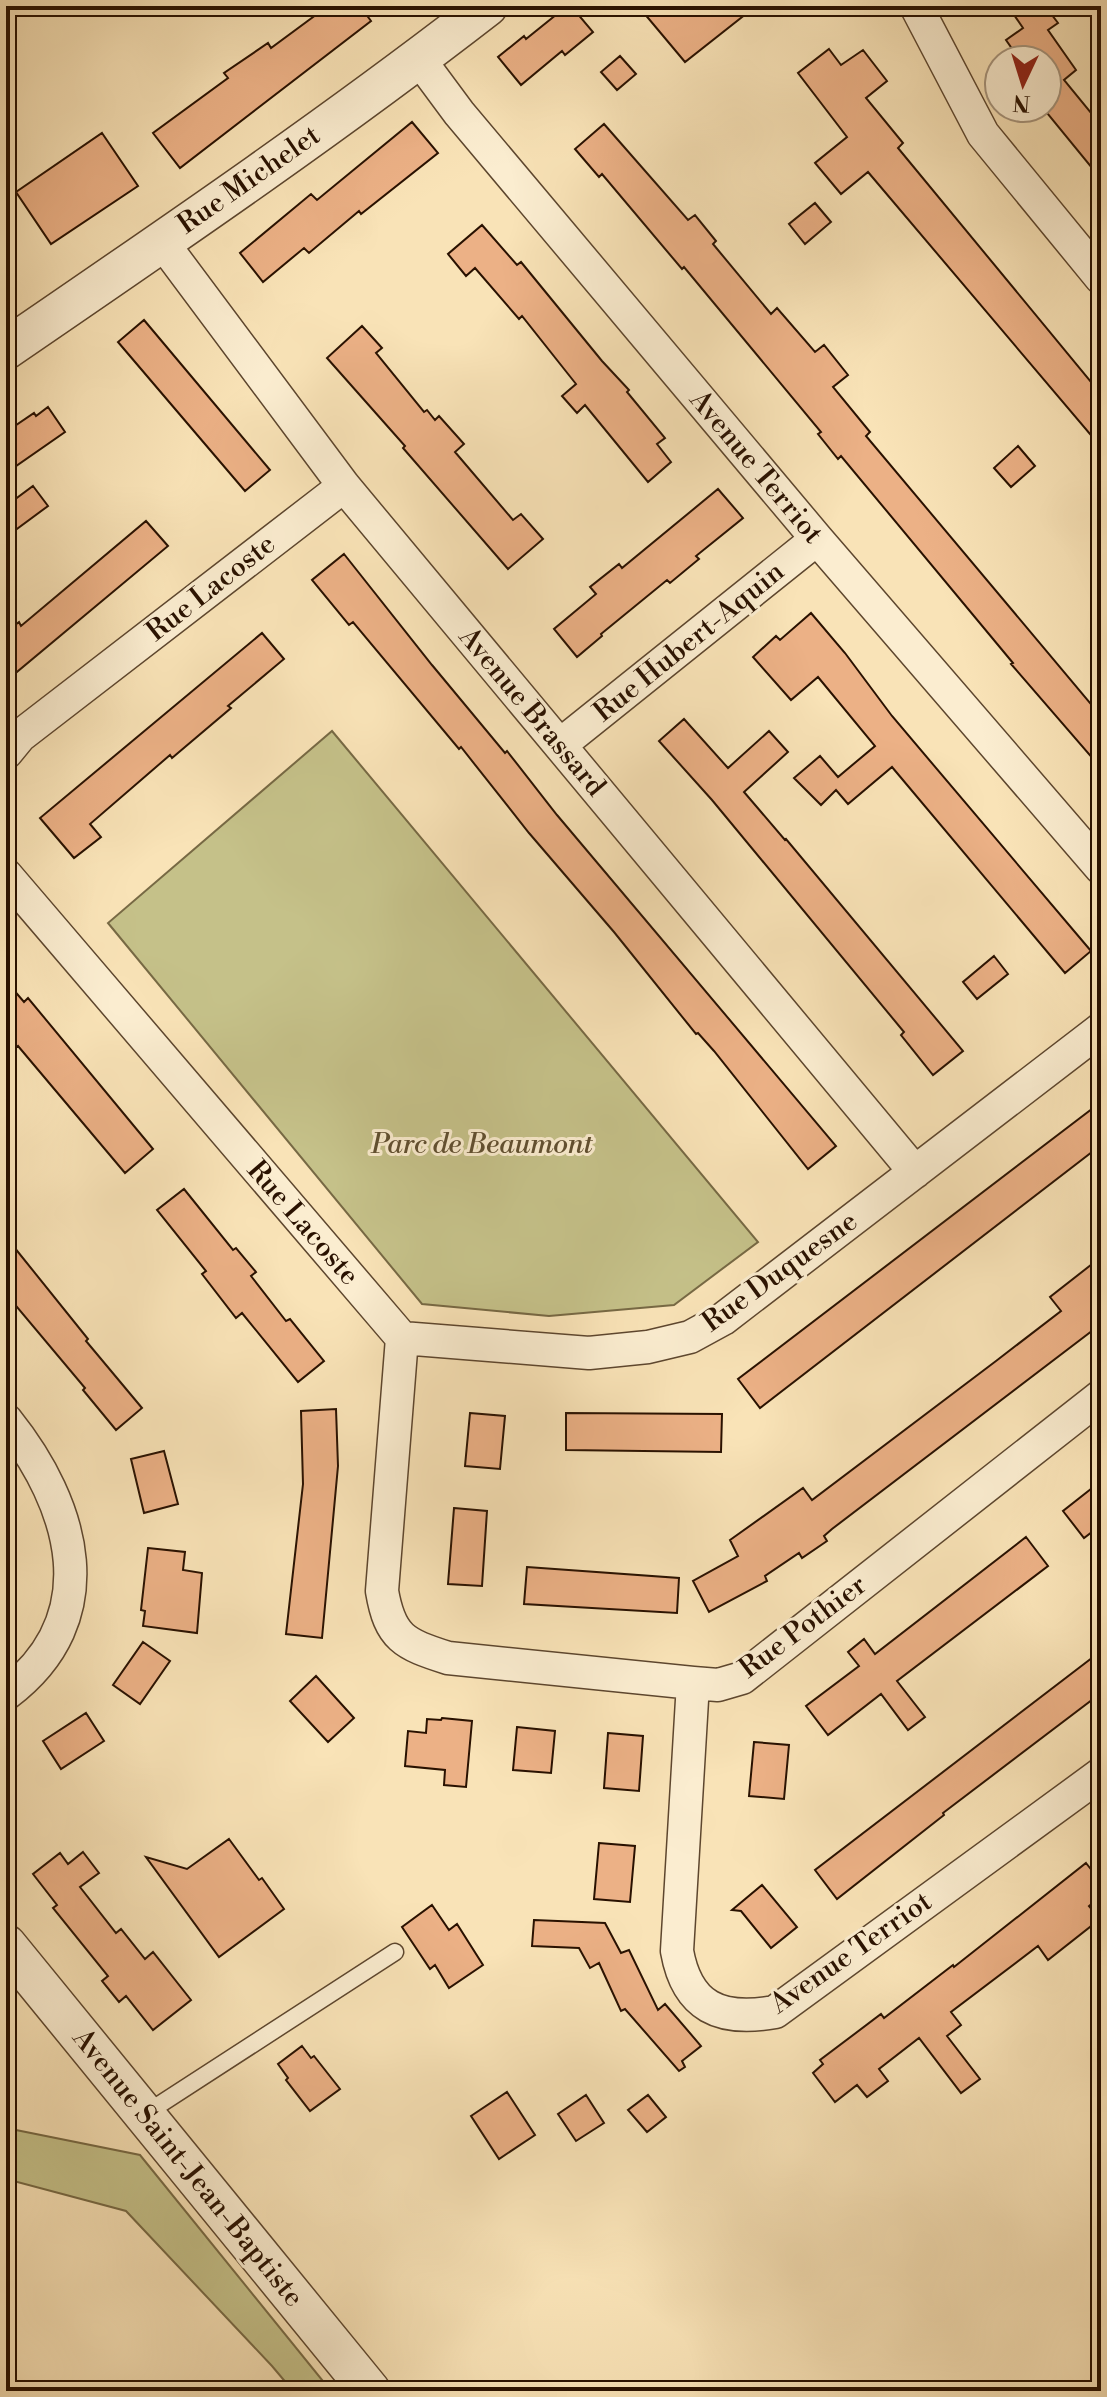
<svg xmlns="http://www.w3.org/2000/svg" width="1107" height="2397" font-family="'Libre Bodoni',serif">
  <rect width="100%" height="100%" fill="#f9e3b7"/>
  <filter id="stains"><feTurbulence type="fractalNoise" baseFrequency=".0025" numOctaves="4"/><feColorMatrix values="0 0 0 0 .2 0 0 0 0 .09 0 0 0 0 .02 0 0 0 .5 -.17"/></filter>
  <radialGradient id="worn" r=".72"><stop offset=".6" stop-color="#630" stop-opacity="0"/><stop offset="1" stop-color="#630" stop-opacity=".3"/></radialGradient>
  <!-- green -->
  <path fill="#c5c189" stroke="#776944" stroke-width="2" d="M 332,731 L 758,1242 L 674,1305 L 549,1316 L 422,1304 L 108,923 Z
    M 6,2128 L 140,2155 L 331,2391 L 293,2391 L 272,2366 L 126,2211 L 6,2179 Z"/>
  <!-- building -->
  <path fill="#ecb186" stroke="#291100" stroke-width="2" d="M 328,6 L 360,6 L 371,21 L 180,168 L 153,133 L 228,78 L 224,73 L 268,43 L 271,48 Z
    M 567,6 L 571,6 L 593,32 L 565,55 L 562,51 L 521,85 L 498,57 L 524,36 L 526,39 Z
    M 638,6 L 756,6 L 685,62 Z
    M 1008,6 L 1045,6 L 1058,23 L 1048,30 L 1076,70 L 1064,80 L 1101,125 L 1101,179 L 1047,113 L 1047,60 L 1020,60 L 1006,40 L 1023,28 Z
    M 829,49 L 841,65 L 863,50 L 887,81 L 866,98 L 903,143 L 898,148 L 1101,394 L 1101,447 L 868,172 L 841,194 L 815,163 L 847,137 L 798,73 Z
    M 620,56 L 636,74 L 617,90 L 601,72 Z
    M 412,122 L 438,153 L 361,214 L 359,211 L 309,253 L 304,248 L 263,282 L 240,253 L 311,194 L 317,200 Z
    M 604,124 L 688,220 L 695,215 L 716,241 L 713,244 L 771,314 L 777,308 L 815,352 L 824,345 L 848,375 L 833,387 L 870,432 L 866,436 L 1101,716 L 1101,768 L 1011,664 L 1013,663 L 841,456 L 838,459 L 818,434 L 821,432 L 684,267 L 682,269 L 602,174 L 599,177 L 575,149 Z
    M 102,133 L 138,186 L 51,244 L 16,192 Z
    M 815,203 L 831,222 L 805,244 L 789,224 Z
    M 482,225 L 517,265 L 521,262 L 602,361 L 629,390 L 627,392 L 665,438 L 657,444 L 671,462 L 648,482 L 585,405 L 577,413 L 562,396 L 576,384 L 522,316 L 519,319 L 475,268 L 466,276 L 448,254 Z
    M 144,320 L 270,470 L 245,491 L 118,342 Z
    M 362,326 L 382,348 L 376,353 L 424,412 L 427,410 L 435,420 L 439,416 L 464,444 L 455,452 L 513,520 L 521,514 L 543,539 L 508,569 L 403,448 L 405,446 L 327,358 Z
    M 48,407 L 65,432 L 6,473 L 6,432 L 34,413 L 36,416 Z
    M 1018,446 L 1035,466 L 1011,487 L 994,468 Z
    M 33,486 L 48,506 L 6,537 L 6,506 Z
    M 718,489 L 743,518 L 696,556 L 699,559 L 670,583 L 667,580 L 601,634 L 602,636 L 577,657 L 554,629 L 596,594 L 590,587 L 619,564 L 622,568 Z
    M 146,521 L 168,546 L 6,681 L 6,632 L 19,622 L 21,626 Z
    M 344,554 L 432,665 L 505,753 L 507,751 L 557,815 L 836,1146 L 808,1169 L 714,1051 L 698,1033 L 696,1034 L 614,932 L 529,833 L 461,747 L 459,749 L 353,622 L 349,625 L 312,580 Z
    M 811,613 L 845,653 L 892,716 L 1091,951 L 1065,973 L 892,767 L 848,804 L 836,790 L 821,805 L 794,778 L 820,756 L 838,777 L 875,746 L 818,677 L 791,700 L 753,657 L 776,636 L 780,640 Z
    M 262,633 L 284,659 L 228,706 L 231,708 L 172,758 L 170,755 L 90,824 L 101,837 L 74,858 L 40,818 Z
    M 684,719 L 728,768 L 769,731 L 788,752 L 744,792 L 785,840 L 786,839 L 963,1051 L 933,1075 L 901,1035 L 904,1032 L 712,800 L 659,741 Z
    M 994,956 L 1008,974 L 977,999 L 963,982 Z
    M 6,981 L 24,1002 L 28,998 L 153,1149 L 125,1173 L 18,1046 L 6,1056 Z
    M 1101,1102 L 1101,1145 L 760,1408 L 738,1379 Z
    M 184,1189 L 233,1250 L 236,1248 L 256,1272 L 251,1276 L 286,1321 L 290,1319 L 324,1361 L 298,1382 L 242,1313 L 236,1318 L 202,1274 L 206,1271 L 157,1210 Z
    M 6,1237 L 88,1339 L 86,1341 L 142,1408 L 116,1430 L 83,1390 L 85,1388 L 6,1294 Z
    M 1101,1257 L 1101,1324 L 832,1529 L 824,1536 L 827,1541 L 802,1558 L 799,1553 L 765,1576 L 767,1581 L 709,1612 L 693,1581 L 738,1556 L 730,1540 L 803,1488 L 812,1500 L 996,1361 L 1061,1311 L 1050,1297 Z
    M 336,1409 L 338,1466 L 322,1638 L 286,1634 L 303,1484 L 301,1411 Z
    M 470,1413 L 505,1416 L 500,1469 L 465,1466 Z
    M 566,1413 L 722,1414 L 721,1452 L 566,1450 Z
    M 164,1451 L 178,1504 L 144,1513 L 131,1459 Z
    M 1101,1481 L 1101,1525 L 1084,1538 L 1063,1511 Z
    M 454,1508 L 487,1511 L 482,1586 L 448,1584 Z
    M 1026,1537 L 1048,1566 L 897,1681 L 925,1717 L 908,1730 L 881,1694 L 828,1735 L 806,1706 L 859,1666 L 848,1652 L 864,1639 L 875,1654 Z
    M 148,1548 L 185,1552 L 183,1570 L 202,1573 L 197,1633 L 143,1626 L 145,1611 L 141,1610 Z
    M 527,1567 L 679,1578 L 677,1613 L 524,1604 Z
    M 143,1642 L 170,1661 L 140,1704 L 113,1685 Z
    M 1101,1651 L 1101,1693 L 943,1813 L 944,1815 L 837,1899 L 815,1870 Z
    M 316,1676 L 354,1718 L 328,1742 L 290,1701 Z
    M 86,1713 L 104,1741 L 61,1769 L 43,1741 Z
    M 442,1718 L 472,1721 L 466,1787 L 444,1785 L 445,1770 L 405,1766 L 408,1731 L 426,1733 L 427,1719 L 441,1720 Z
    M 517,1727 L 555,1731 L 551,1773 L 513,1770 Z
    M 608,1733 L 643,1736 L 639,1791 L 604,1788 Z
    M 754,1742 L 789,1745 L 784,1799 L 749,1796 Z
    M 229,1839 L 259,1880 L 262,1878 L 284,1909 L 219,1957 L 146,1857 L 187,1869 Z
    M 599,1843 L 635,1846 L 630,1902 L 594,1899 Z
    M 83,1852 L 99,1873 L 80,1887 L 116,1933 L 121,1929 L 145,1959 L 153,1952 L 191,2000 L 153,2030 L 126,1996 L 119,2002 L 102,1981 L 108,1976 L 53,1908 L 57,1905 L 33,1874 L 60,1853 L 68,1864 Z
    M 1086,1863 L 1101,1882 L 1101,1896 L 1089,1906 L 1100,1919 L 1048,1960 L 1038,1946 L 951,2012 L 961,2025 L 947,2036 L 980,2079 L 961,2093 L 919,2038 L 879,2069 L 888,2081 L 867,2097 L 857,2085 L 835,2102 L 813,2073 L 823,2064 L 820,2060 L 881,2014 L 884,2018 L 953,1965 L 954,1967 Z
    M 762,1885 L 797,1927 L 771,1948 L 741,1911 L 732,1910 Z
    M 432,1905 L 449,1930 L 457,1924 L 483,1965 L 449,1988 L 435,1965 L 430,1969 L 402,1927 Z
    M 534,1920 L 605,1923 L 621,1953 L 629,1950 L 658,2010 L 665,2004 L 701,2046 L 682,2061 L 685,2067 L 679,2071 L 625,2009 L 621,2011 L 599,1963 L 590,1968 L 579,1948 L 532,1946 Z
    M 302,2046 L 311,2058 L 314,2056 L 340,2089 L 310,2111 L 286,2080 L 288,2078 L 278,2064 Z
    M 507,2092 L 535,2135 L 499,2159 L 471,2116 Z
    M 586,2095 L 604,2123 L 576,2141 L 558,2114 Z
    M 648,2095 L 666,2117 L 647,2132 L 628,2110 Z"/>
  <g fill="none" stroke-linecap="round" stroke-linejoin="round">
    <!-- service casing -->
    <g stroke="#5d462e" stroke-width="19">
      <path id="service" d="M 145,2114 L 395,1952"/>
    </g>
    <!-- minor casing -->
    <g stroke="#5d462e" stroke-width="35">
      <path id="minor" d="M 916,6 L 983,134 L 1101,278
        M 419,59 L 459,113 L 817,539 L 1101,868
        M 162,242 L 344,486 L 915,1172
        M 560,745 L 817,539
        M 6,753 L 20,736 L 344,486
        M 6,875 L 402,1338 L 382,1591 C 390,1638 404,1644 448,1658 L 693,1683 L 718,1685 L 742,1678 L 1101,1396
        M 402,1338 L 589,1353 L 648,1347 L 690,1337 L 723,1319 L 1101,1029
        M 6,1420 C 75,1506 107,1618 6,1694
        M 693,1683 L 677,1951 C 687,2007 720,2022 775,2012 L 1101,1774"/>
    </g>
    <!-- tertiary casing -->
    <g stroke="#5d462e" stroke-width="43">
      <path id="tertiary" d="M 6,349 C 168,238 331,127 487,6
        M 6,1945 L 370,2391"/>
    </g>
    <!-- service -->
    <use href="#service" stroke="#fbedd0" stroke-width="16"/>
    <!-- minor -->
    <use href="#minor" stroke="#fbedd0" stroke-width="32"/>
    <!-- tertiary -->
    <use href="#tertiary" stroke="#fbedd0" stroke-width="40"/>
  </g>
  <g text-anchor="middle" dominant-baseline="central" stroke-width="6" stroke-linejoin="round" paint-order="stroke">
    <!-- street labels -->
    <g font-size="28" fill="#291100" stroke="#fbedd0">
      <text transform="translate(249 180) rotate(-35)">Rue Michelet</text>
      <text transform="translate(756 467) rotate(50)">Avenue Terriot</text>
      <text transform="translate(211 588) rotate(-38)">Rue Lacoste</text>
      <text transform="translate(689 642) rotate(-39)">Rue Hubert-Aquin</text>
      <text transform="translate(532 712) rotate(50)">Avenue Brassard</text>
      <text transform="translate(303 1223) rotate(49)">Rue Lacoste</text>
      <text transform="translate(780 1272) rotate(-36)">Rue Duquesne</text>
      <text transform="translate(803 1627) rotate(-37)">Rue Pothier</text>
      <text transform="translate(851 1953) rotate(-35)">Avenue Terriot</text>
      <text transform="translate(188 2168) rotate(51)">Avenue Saint-Jean-Baptiste</text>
    </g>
    <!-- park labels -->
    <g font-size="28" font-style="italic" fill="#604f30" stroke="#fbedd0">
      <text x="482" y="1144">Parc de Beaumont</text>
    </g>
  </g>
  <!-- margin -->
  <rect width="1107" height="2397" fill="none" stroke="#f9e3b7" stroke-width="32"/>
  <rect x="8" y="8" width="1091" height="2381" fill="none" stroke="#291100" stroke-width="4"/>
  <rect x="16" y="16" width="1075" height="2365" fill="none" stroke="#291100" stroke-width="2"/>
  <!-- north arrow -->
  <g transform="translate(1023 84) rotate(184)"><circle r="38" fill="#fbedd0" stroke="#a7957d" stroke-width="2"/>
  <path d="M0-6L14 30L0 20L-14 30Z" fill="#8f2418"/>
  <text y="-12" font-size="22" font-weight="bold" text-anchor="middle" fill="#291100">N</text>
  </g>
  <rect width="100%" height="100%" filter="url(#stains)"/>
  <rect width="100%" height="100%" fill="url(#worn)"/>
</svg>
